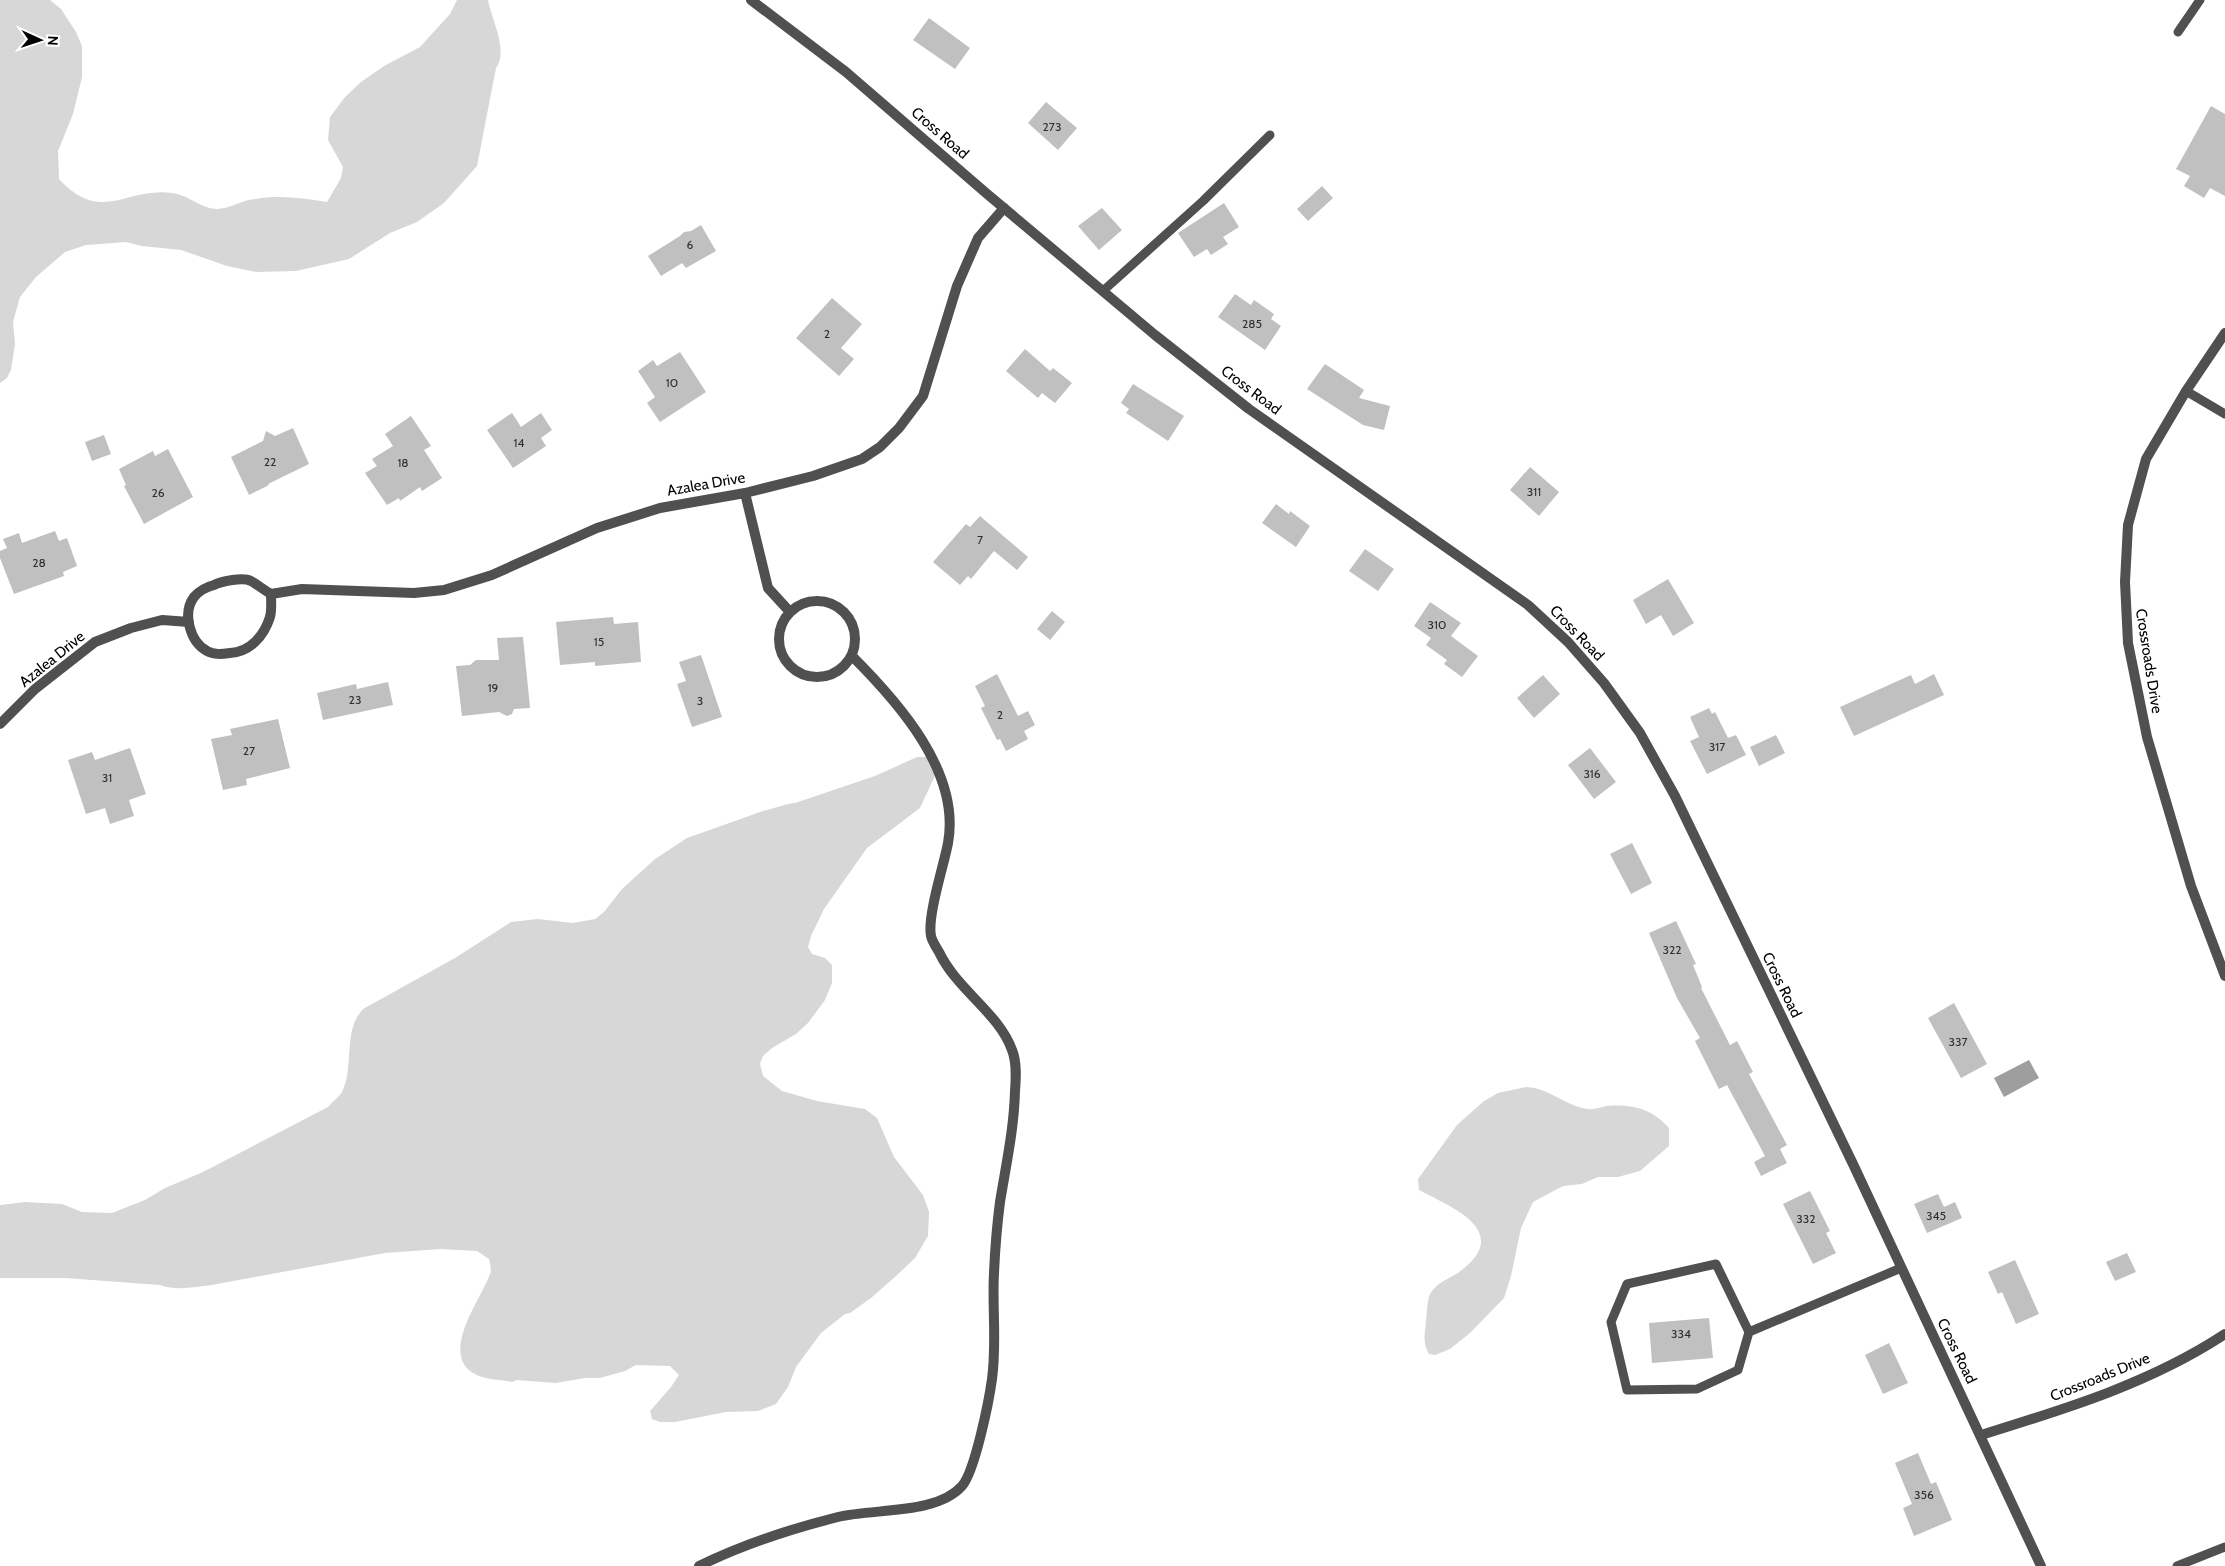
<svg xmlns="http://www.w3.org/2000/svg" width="2225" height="1566" font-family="Cabin,sans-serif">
  <rect width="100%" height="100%" fill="#fff"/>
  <!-- green -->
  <path fill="#d7d7d7" d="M 0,0 L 50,0 L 61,9 L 76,32 L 82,46 L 82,77 L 73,114 L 58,151 L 59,179 C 102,225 125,187 172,193 C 189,195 201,209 218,209 C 231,208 243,200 255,199 C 280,195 302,198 327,202 L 341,178 L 343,167 L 328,140 L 330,117 L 345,97 L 361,82 L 384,66 L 420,47 L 450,14 L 457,0 L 488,0 C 491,18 509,51 496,68 L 477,166 L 444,203 L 417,222 L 390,233 L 349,259 L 296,271 L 256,272 L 227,266 L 181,250 L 142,246 L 126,242 L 86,245 L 65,252 L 36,277 L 20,297 L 13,322 L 15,344 L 11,370 L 7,378 L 0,383 Z
    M 917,757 L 935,757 L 938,769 L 920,808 L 867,848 L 824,909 L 811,936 L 808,947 L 812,954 L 825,958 L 832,965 L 832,983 L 825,1000 L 808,1023 L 796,1034 L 772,1048 L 763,1056 L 760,1064 L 763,1076 L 782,1091 L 817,1101 L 865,1109 L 877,1118 L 894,1157 L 923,1195 L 929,1212 L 928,1236 L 915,1258 L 896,1276 L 871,1298 L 850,1313 L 845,1314 L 821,1333 L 796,1367 L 788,1387 L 776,1404 L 758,1411 L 726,1412 L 675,1422 L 660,1422 L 652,1419 L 650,1411 L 671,1387 L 679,1375 L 670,1366 L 636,1365 L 625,1371 L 600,1378 L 585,1378 L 556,1383 L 517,1380 L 512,1382 C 503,1380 492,1380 482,1377 C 433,1361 481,1300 490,1274 C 492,1270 490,1264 489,1259 L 477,1251 L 440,1249 L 385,1253 L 212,1285 C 195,1287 176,1291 160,1285 L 65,1278 L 0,1278 L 0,1205 L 25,1202 L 62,1204 L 82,1212 L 112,1213 L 145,1200 L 165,1188 L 203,1172 L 328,1107 C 332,1102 339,1097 342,1092 C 355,1066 342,1032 363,1009 L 455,958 L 511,922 L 538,919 L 573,923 L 595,919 L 604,912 L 622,889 L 655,859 L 687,838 L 763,811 C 774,809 783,804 795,803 L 875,776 Z
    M 1526,1087 C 1550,1088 1565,1106 1588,1109 C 1594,1110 1601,1107 1607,1106 C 1633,1104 1652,1109 1669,1128 L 1669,1146 L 1640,1171 L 1618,1177 L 1598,1177 L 1582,1184 L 1563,1186 L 1533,1202 L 1521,1228 L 1511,1276 L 1504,1298 L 1470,1333 L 1450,1349 L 1435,1355 L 1429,1354 C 1422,1341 1425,1335 1426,1321 C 1427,1313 1427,1301 1430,1294 C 1437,1281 1453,1278 1463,1269 C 1512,1230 1449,1206 1419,1190 L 1418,1179 L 1457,1125 L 1484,1101 L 1498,1093 Z"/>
  <!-- water -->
  <path fill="#9e9e9e" d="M 2029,1060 L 2039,1078 L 2004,1097 L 1994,1078 Z"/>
  <!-- building -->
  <path fill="#c0c0c0" d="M 929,18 L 970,48 L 955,69 L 913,40 Z
    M 1046,102 L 1077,128 L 1058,150 L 1028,123 Z
    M 2211,106 L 2225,114 L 2225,196 L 2210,188 L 2204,198 L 2184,186 L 2190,176 L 2176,169 Z
    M 1322,186 L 1333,198 L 1308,221 L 1297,209 Z
    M 1224,203 L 1239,227 L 1223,237 L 1228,244 L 1211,255 L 1207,249 L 1194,257 L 1178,233 Z
    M 1102,208 L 1122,230 L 1099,250 L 1078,226 Z
    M 701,225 L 716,251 L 686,268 L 682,263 L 661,276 L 648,256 L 680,236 L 684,232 L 691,231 Z
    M 1235,294 L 1251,305 L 1254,300 L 1274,314 L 1271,319 L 1281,326 L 1265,350 L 1218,317 Z
    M 832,298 L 862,324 L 841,348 L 854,359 L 839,376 L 796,338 Z
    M 1025,349 L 1050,371 L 1053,368 L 1072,383 L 1055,403 L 1042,393 L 1038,398 L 1006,371 Z
    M 680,352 L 706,392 L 660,422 L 647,403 L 655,397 L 638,371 L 653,360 L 657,366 Z
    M 1325,364 L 1364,390 L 1359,398 L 1390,406 L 1384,430 L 1363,425 L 1307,389 Z
    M 1133,384 L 1184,416 L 1168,441 L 1126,413 L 1129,409 L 1121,403 Z
    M 512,413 L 521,427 L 541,413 L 552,430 L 541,438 L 546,446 L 513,468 L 487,430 Z
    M 411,416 L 431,446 L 424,450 L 442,478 L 422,491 L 420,487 L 400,501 L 399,498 L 387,505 L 365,473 L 377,466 L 372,459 L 393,446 L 385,434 Z
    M 293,428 L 309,464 L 268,484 L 269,485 L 249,495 L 231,457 L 263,441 L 266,431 L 275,436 Z
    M 104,435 L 111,454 L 92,461 L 85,442 Z
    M 168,449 L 193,497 L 144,524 L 124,486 L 126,485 L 119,469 L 153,451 L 155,456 Z
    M 1530,467 L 1559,492 L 1539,516 L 1510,490 Z
    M 1276,504 L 1289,514 L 1290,511 L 1310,526 L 1296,547 L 1262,523 Z
    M 980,516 L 1028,557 L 1017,570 L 994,551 L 971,579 L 968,576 L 960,585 L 933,562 L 966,524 L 970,527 Z
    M 55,531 L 59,541 L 67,538 L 77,566 L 63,572 L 64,576 L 14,594 L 0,558 L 0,551 L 7,548 L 3,539 L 19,533 L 22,543 Z
    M 1365,549 L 1394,569 L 1378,591 L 1349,571 Z
    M 1668,579 L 1694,623 L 1673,636 L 1661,615 L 1646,624 L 1633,600 Z
    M 1430,602 L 1461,623 L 1451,636 L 1478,656 L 1462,677 L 1444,664 L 1447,660 L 1426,645 L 1431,638 L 1414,626 Z
    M 1052,611 L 1065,622 L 1050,640 L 1037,629 Z
    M 613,617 L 614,624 L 638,622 L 641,662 L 595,666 L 595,662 L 560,665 L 556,622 Z
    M 523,637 L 530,708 L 514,709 L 512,714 L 507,716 L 499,712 L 462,716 L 456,666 L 470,665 L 476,660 L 499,660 L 497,638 Z
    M 701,655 L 722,717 L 692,727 L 677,684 L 686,681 L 679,662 Z
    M 997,674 L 1018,716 L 1028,711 L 1035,725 L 1024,731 L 1028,739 L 1006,751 L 1000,739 L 997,740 L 981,708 L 985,706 L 975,686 Z
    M 1934,674 L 1944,695 L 1854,736 L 1840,707 L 1911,675 L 1915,684 Z
    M 1543,675 L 1560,694 L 1534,718 L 1517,698 Z
    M 388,682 L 393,705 L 323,720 L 317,693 L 356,684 L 357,689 Z
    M 1709,708 L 1712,714 L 1715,712 L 1728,738 L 1736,735 L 1746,755 L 1707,774 L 1690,741 L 1699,737 L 1690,717 Z
    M 278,719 L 290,768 L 246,779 L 247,785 L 223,790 L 211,739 L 232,735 L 230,729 Z
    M 1776,735 L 1785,753 L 1759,766 L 1750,747 Z
    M 130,748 L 146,794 L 129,800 L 134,816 L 110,824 L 105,808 L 86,814 L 68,760 L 92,752 L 95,760 Z
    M 1590,748 L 1616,782 L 1594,799 L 1568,765 Z
    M 1632,843 L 1652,883 L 1631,894 L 1610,854 Z
    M 1676,921 L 1696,964 L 1693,965 L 1702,987 L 1701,988 L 1730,1045 L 1737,1041 L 1753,1072 L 1749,1074 L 1787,1145 L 1780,1149 L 1787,1163 L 1761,1176 L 1754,1162 L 1765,1156 L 1727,1085 L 1719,1089 L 1695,1041 L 1700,1038 L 1677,998 L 1649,933 Z
    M 1954,1003 L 1987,1064 L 1961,1078 L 1928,1018 Z
    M 1810,1191 L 1830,1231 L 1826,1233 L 1836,1253 L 1813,1264 L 1783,1204 Z
    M 1938,1194 L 1944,1207 L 1955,1202 L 1962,1218 L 1927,1233 L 1914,1204 Z
    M 2127,1253 L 2136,1272 L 2115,1281 L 2106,1262 Z
    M 2015,1260 L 2039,1314 L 2016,1324 L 2002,1292 L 1998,1294 L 1988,1272 Z
    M 1709,1318 L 1713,1358 L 1652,1363 L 1649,1323 Z
    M 1889,1343 L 1908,1383 L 1883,1394 L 1865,1355 Z
    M 1918,1453 L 1931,1484 L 1936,1482 L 1952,1520 L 1914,1536 L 1903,1508 L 1912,1504 L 1895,1463 Z"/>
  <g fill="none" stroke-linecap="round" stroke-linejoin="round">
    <!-- service -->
    <path stroke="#505050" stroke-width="9" d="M 2178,32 L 2200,0
      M 1104,290 L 1203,201 L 1270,135
      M 2186,391 L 2225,414
      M 1749,1332 L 1716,1264 L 1627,1284 L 1611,1322 L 1627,1390 L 1697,1389 L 1738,1370 L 1749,1332 L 1901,1268
      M 2177,1566 L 2225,1547"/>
    <!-- minor -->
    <path stroke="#505050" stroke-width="10" d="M 2225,333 L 2186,391 L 2146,459 L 2128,525 L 2125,582 L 2128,643 L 2147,737 L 2191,886 L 2225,976
      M 745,493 L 768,588 L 790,612
      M 271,594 C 271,601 272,610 270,617 C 264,636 250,652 230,653 C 222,654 214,655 207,651 C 190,642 182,613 194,597 C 199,591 206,587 214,585 C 222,581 243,577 251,581 C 258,585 264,590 271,594 L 302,589 L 414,593 L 444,590 L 492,575 L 597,528 L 660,508 L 745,493 L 813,476 L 862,459 L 880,447 L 899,428 L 923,396 L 957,286 L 978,238 L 1004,208
      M779 639a38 38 0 1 1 76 0a38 38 0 1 1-76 0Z
      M 0,724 L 35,689 L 95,642 L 131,628 L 162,620 L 189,622
      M 1981,1435 C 2065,1409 2151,1383 2225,1334
      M 699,1566 C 744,1544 790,1529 838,1517 C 875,1508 936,1515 962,1486 C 975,1471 989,1401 992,1379 C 997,1343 992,1308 994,1273 C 995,1250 997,1225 1000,1202 C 1006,1165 1014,1129 1015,1091 C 1016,1078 1017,1062 1012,1050 C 999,1013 957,990 939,952 C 936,947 932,941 931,936 C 927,916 944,865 948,843 C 961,772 898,702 852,656"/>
    <!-- tertiary -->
    <path stroke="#505050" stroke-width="10" d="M 751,0 L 846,72 L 986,193 L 1155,335 L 1249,409 L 1528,605 L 1568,642 L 1604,683 L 1640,733 L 1675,796 L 1853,1164 L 2041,1566"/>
  </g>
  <g text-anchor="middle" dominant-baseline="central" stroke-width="4.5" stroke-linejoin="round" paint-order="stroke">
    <!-- number labels -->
    <g font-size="12" fill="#303030">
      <text x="1052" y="126">273</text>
      <text x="690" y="244">6</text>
      <text x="1252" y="323">285</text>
      <text x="827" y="333">2</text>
      <text x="672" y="382">10</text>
      <text x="519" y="442">14</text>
      <text x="270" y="461">22</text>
      <text x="403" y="462">18</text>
      <text x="1534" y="491">311</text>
      <text x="158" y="492">26</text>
      <text x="980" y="539">7</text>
      <text x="39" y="562">28</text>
      <text x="1437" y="624">310</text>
      <text x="599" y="641">15</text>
      <text x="493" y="687">19</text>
      <text x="355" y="699">23</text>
      <text x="700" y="700">3</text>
      <text x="1000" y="714">2</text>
      <text x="1717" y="746">317</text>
      <text x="249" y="750">27</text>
      <text x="1592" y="773">316</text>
      <text x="107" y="777">31</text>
      <text x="1672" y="949">322</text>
      <text x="1958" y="1041">337</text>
      <text x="1936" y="1215">345</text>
      <text x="1806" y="1218">332</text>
      <text x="1681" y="1333">334</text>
      <text x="1924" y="1494">356</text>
    </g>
    <!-- street labels -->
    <g font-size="15" fill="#000" stroke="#fff">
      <text transform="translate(940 133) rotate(41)">Cross Road</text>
      <text transform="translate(1251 390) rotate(37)">Cross Road</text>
      <text transform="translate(706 484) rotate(-10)">Azalea Drive</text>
      <text transform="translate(1577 633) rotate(46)">Cross Road</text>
      <text transform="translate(52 659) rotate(-39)">Azalea Drive</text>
      <text transform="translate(2149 661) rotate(81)">Crossroads Drive</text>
      <text transform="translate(1782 985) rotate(64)">Cross Road</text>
      <text transform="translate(1957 1351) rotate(64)">Cross Road</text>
      <text transform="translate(2100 1377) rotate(-22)">Crossroads Drive</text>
    </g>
  </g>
  <!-- north arrow -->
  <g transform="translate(40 40) rotate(93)" stroke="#ffffff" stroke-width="4" paint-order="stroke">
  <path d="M0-4L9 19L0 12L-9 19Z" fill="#000000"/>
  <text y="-8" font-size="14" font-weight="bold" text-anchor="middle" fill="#000000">N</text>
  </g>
</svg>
